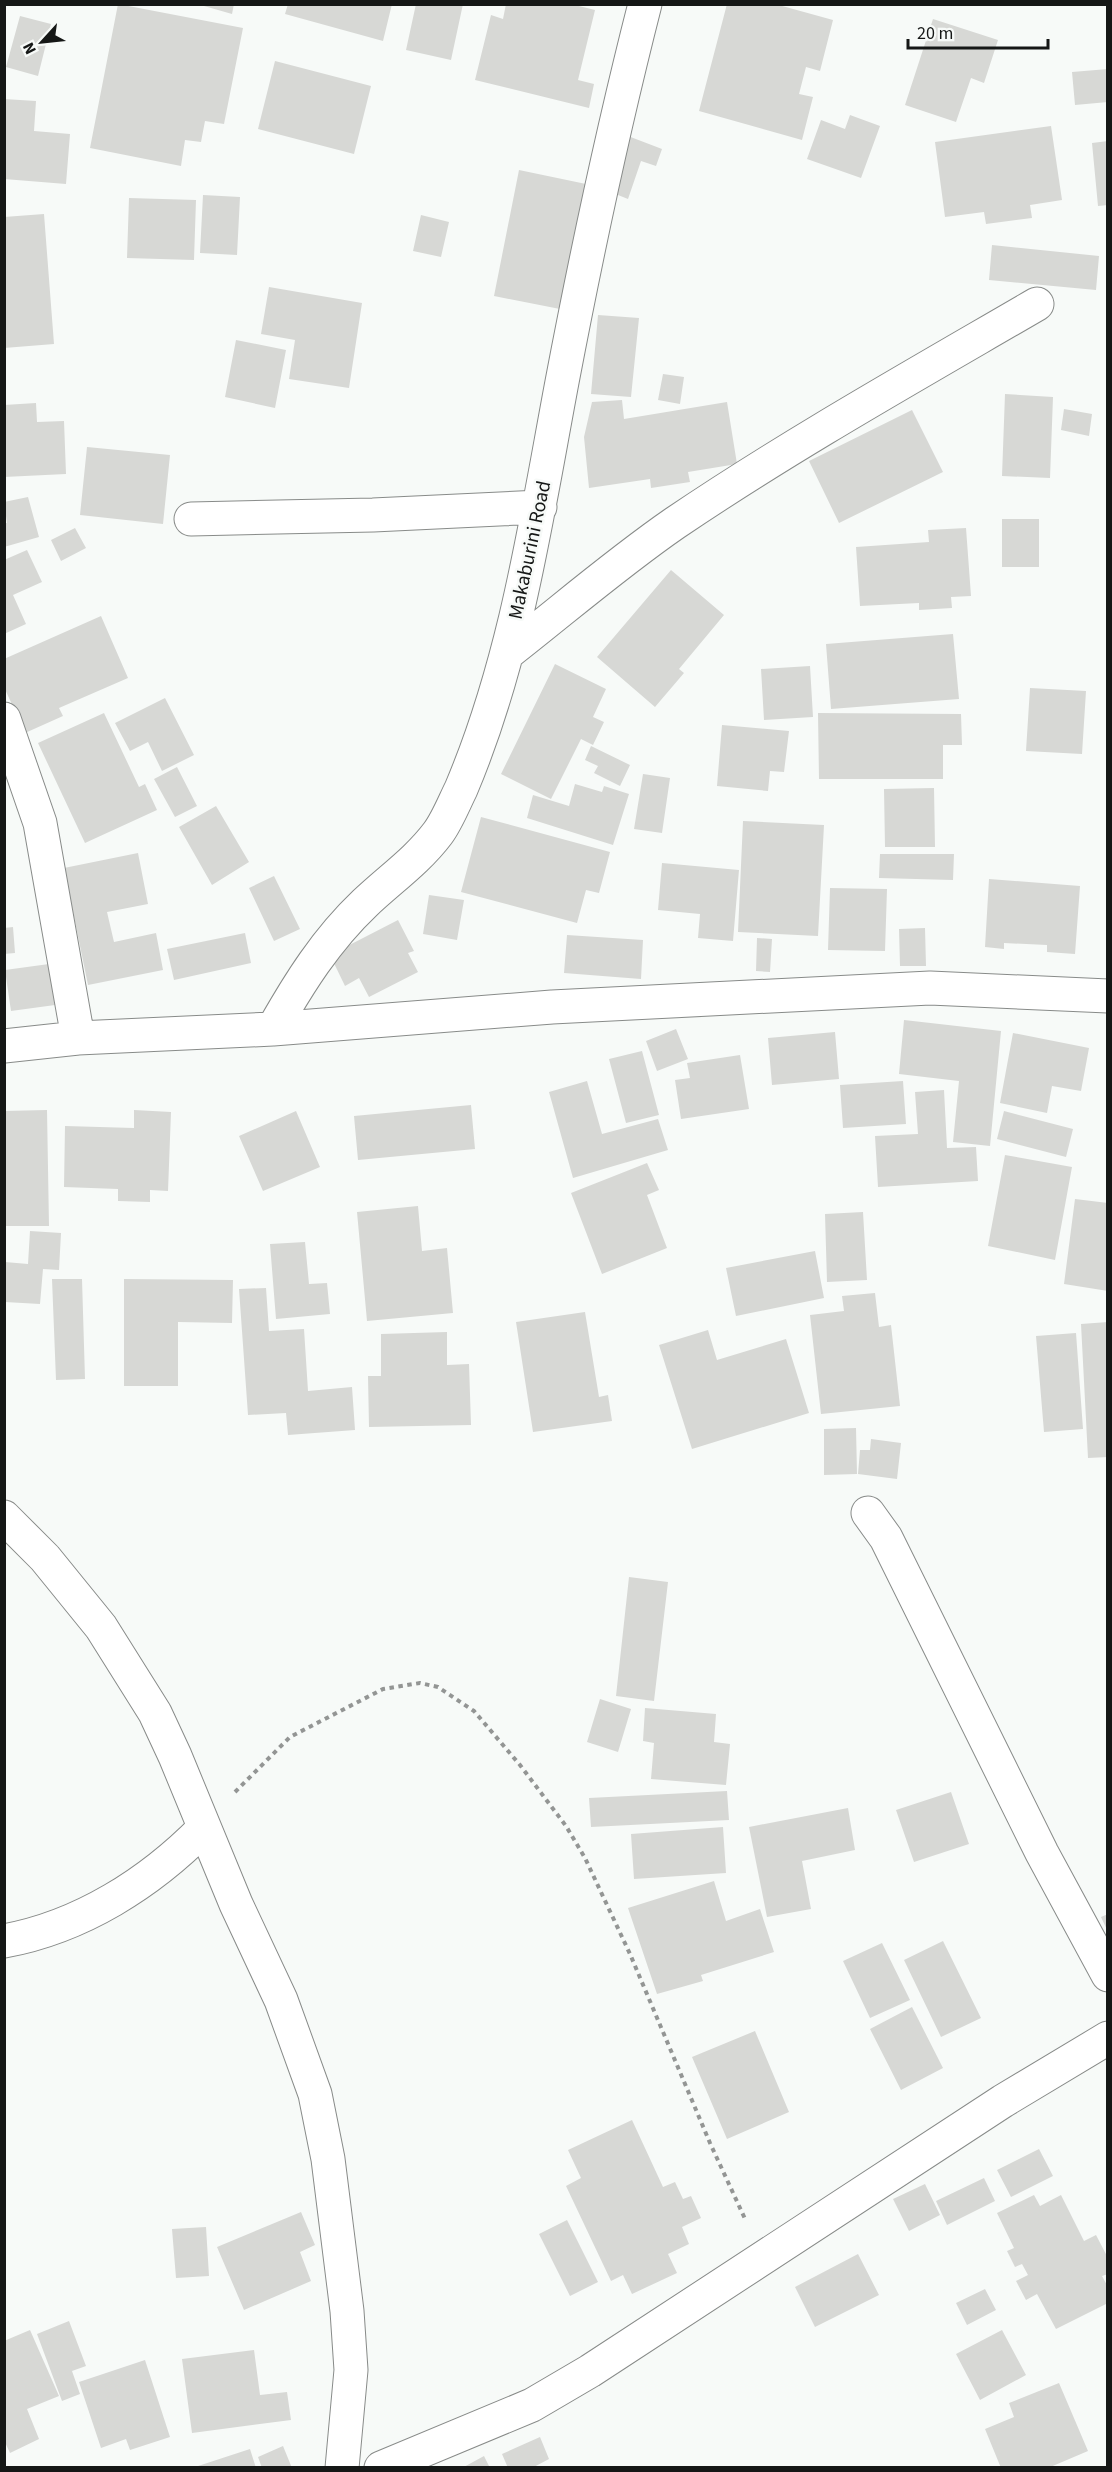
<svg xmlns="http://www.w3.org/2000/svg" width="1112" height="2472" font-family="'Source Sans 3',sans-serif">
  <rect width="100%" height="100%" fill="#f7faf8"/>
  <!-- building -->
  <path fill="#d7d8d5" d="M 118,4 L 243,28 L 224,124 L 205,121 L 201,142 L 185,140 L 181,166 L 90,148 Z
    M 197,4 L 234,4 L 232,14 Z
    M 288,4 L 392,4 L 383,41 L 285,14 Z
    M 416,4 L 463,4 L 451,60 L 406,50 Z
    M 506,4 L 571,4 L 595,10 L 578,80 L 594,84 L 589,108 L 475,80 L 491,15 L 503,19 Z
    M 727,4 L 775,4 L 833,20 L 820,71 L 806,67 L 799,94 L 813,97 L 802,140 L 699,111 Z
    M 20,16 L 51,24 L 38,76 L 6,67 Z
    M 933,19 L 998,40 L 984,83 L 971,78 L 956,122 L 905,105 Z
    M 275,61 L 371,86 L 354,154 L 258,129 Z
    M 1108,69 L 1108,102 L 1075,105 L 1072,72 Z
    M 4,99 L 36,101 L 34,131 L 70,134 L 66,184 L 4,179 Z
    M 850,115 L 880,126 L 861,178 L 807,159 L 821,120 L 845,129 Z
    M 1051,126 L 1062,200 L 1030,205 L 1032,218 L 986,224 L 984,212 L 945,217 L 935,142 Z
    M 628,136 L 662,149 L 656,166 L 641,161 L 628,199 L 608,191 Z
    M 1108,141 L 1108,205 L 1098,206 L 1092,143 Z
    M 519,170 L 586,184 L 560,309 L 494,296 Z
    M 203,195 L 240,197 L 237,255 L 200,253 Z
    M 129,198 L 196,200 L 194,260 L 127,258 Z
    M 44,214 L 54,344 L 4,348 L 4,217 Z
    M 421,215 L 449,222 L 441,257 L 413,251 Z
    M 992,245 L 1099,256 L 1096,290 L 989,280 Z
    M 269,287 L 362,303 L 349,388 L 289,379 L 295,340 L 261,334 Z
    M 598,315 L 639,318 L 631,397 L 591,394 Z
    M 236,340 L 286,350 L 275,408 L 225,397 Z
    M 663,374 L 684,377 L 680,404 L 658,400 Z
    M 1005,394 L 1053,397 L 1050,478 L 1002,476 Z
    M 622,400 L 624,419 L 727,402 L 737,464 L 688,472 L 690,482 L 651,488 L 650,479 L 589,488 L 584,437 L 592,402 Z
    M 36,403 L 37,422 L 64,421 L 66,474 L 4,477 L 4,405 Z
    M 1064,409 L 1092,414 L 1089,436 L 1061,430 Z
    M 912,410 L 943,472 L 839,523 L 809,461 Z
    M 87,447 L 170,455 L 163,524 L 80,515 Z
    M 28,497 L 39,537 L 4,547 L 4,523 L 7,523 L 4,502 Z
    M 1002,519 L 1039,519 L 1039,567 L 1002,567 Z
    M 75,528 L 86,548 L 61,561 L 51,540 Z
    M 966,528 L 971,596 L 951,597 L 952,608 L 919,610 L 919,603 L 860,606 L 856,547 L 929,542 L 928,530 Z
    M 27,550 L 42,582 L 13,595 L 26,624 L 4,634 L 4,560 Z
    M 671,570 L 724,615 L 679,669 L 684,673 L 655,707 L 597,657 Z
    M 101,616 L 128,678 L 59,708 L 63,716 L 25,733 L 4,687 L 4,659 Z
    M 953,634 L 959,699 L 831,709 L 826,644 Z
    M 555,664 L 606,689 L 593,717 L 604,722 L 593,745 L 581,739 L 551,799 L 501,774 Z
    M 810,666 L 813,717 L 764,720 L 761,669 Z
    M 1030,688 L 1086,691 L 1082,754 L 1026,751 Z
    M 165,698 L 194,755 L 162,771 L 148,742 L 130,751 L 115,723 Z
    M 104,713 L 139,787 L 145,784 L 157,810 L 85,843 L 38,743 Z
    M 818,713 L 961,714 L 962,745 L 943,745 L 943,779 L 819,779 Z
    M 722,725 L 789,731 L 784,772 L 770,771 L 768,791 L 717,786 Z
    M 591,746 L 630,765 L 620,786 L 594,773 L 598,766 L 585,760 Z
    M 177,767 L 197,806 L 175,817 L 154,779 Z
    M 643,774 L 670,778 L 662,833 L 634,829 Z
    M 575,784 L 602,792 L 604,786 L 629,794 L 613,845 L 527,818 L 533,795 L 569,806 Z
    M 934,788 L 935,847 L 885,847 L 884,789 Z
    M 216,806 L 249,862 L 212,885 L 179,827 Z
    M 481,817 L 610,852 L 599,893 L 586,890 L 577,923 L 461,892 Z
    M 743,821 L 824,825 L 818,936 L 738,932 Z
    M 138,853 L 148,904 L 107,912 L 114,942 L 156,933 L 163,970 L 88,985 L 64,868 Z
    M 880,854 L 954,854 L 953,880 L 879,878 Z
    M 662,863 L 739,870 L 733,941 L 698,938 L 700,914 L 658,910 Z
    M 274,876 L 300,929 L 274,941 L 249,888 Z
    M 989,879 L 1080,886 L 1075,954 L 1047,952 L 1047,945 L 1004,943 L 1004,949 L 985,947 Z
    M 830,888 L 887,889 L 885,951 L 828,950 Z
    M 429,895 L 464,900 L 457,940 L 423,934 Z
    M 398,920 L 414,951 L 408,953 L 418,972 L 369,997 L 359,978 L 345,986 L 330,955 Z
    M 13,927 L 15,953 L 4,954 L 4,928 Z
    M 925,928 L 926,966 L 900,966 L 899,929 Z
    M 245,933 L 251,963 L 174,980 L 167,949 Z
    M 567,935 L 643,940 L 641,979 L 564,973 Z
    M 757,938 L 772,939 L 770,972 L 756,971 Z
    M 49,964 L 55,1005 L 11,1011 L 5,970 Z
    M 904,1020 L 1001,1031 L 990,1146 L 953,1142 L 959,1081 L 899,1074 Z
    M 676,1029 L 688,1059 L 657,1071 L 646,1041 Z
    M 835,1032 L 839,1079 L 772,1085 L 768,1038 Z
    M 1013,1033 L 1089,1048 L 1081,1091 L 1052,1086 L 1047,1113 L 1000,1103 Z
    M 642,1051 L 659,1115 L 626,1123 L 609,1059 Z
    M 740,1055 L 749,1109 L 681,1119 L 675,1080 L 690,1078 L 687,1063 Z
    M 587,1081 L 602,1134 L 658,1119 L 668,1150 L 573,1178 L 549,1092 Z
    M 903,1081 L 906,1124 L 843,1128 L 840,1085 Z
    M 944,1090 L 947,1148 L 976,1147 L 978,1181 L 878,1187 L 875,1136 L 918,1134 L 915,1092 Z
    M 471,1105 L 475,1149 L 358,1160 L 354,1116 Z
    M 47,1110 L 49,1226 L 4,1226 L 4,1111 Z
    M 134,1110 L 171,1112 L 168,1191 L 150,1190 L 150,1202 L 118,1201 L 118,1189 L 64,1187 L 65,1126 L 134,1128 Z
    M 296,1111 L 320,1167 L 263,1191 L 239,1136 Z
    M 1004,1111 L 1073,1129 L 1066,1157 L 997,1139 Z
    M 1005,1155 L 1072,1167 L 1055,1260 L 988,1246 Z
    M 647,1163 L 659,1190 L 647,1195 L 667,1248 L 602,1274 L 571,1193 Z
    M 1075,1199 L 1108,1203 L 1108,1291 L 1064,1284 Z
    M 418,1206 L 422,1251 L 447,1248 L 453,1313 L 367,1321 L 357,1212 Z
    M 863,1212 L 867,1280 L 827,1282 L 825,1214 Z
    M 30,1231 L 61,1233 L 59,1270 L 43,1269 L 40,1304 L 5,1302 L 5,1262 L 28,1264 Z
    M 305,1242 L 309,1284 L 327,1283 L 330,1314 L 276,1319 L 270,1244 Z
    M 815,1251 L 824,1298 L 736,1316 L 726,1268 Z
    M 52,1279 L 82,1279 L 85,1379 L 56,1380 Z
    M 124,1279 L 233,1280 L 232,1323 L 178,1322 L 178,1386 L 124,1386 Z
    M 266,1288 L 269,1331 L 304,1329 L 308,1391 L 352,1387 L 355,1430 L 288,1435 L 286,1413 L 248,1415 L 239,1289 Z
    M 875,1293 L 879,1327 L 891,1325 L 900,1406 L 821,1414 L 810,1315 L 844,1311 L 842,1296 Z
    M 585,1312 L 599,1397 L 608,1395 L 612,1421 L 533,1432 L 516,1322 Z
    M 1108,1322 L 1108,1457 L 1088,1458 L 1081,1324 Z
    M 708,1330 L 717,1360 L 786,1339 L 809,1413 L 692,1449 L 659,1345 Z
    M 447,1332 L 447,1365 L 469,1364 L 471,1425 L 369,1427 L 368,1376 L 381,1376 L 381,1334 Z
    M 1076,1333 L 1083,1429 L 1044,1432 L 1036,1336 Z
    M 856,1428 L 857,1474 L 824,1475 L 824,1429 Z
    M 871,1439 L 901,1443 L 897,1479 L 858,1474 L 860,1450 L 870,1450 Z
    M 629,1577 L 668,1582 L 654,1701 L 616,1696 Z
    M 600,1699 L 631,1709 L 618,1752 L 587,1742 Z
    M 645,1708 L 716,1714 L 714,1742 L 730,1744 L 726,1785 L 651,1779 L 654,1743 L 643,1741 Z
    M 727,1791 L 729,1820 L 591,1827 L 589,1798 Z
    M 951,1792 L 969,1844 L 914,1862 L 896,1810 Z
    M 848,1808 L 855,1850 L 802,1861 L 811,1909 L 767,1917 L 749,1827 Z
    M 723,1827 L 726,1873 L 634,1879 L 631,1834 Z
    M 714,1881 L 726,1921 L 760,1909 L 774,1952 L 701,1975 L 703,1981 L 657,1994 L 628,1908 Z
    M 1108,1914 L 1108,1932 L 1101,1917 Z
    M 943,1941 L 981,2018 L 941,2037 L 904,1960 Z
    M 882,1943 L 910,2000 L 870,2018 L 843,1961 Z
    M 912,2007 L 943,2068 L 901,2090 L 870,2029 Z
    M 755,2031 L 789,2112 L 727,2139 L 692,2057 Z
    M 632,2120 L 663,2187 L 675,2182 L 683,2199 L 691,2196 L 701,2218 L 682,2227 L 689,2244 L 668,2254 L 677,2273 L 632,2294 L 623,2275 L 611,2281 L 566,2186 L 581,2178 L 568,2150 Z
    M 1039,2149 L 1053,2176 L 1011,2197 L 997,2170 Z
    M 984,2178 L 995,2201 L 947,2225 L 936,2201 Z
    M 925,2184 L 940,2215 L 909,2231 L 893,2199 Z
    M 1034,2195 L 1040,2206 L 1061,2195 L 1084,2241 L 1096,2235 L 1108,2258 L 1108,2274 L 1102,2276 L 1108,2287 L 1108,2303 L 1056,2329 L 1037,2294 L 1026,2300 L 1016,2281 L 1028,2275 L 1022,2264 L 1015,2267 L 1007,2251 L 1014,2248 L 997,2213 Z
    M 301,2212 L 315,2245 L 300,2252 L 311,2281 L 244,2310 L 217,2247 Z
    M 567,2220 L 598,2282 L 570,2296 L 539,2234 Z
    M 206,2227 L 209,2276 L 176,2278 L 172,2229 Z
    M 858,2254 L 879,2295 L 815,2327 L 795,2287 Z
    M 985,2289 L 996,2310 L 967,2325 L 956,2303 Z
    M 69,2321 L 86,2366 L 72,2371 L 80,2394 L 62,2401 L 37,2334 Z
    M 30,2330 L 59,2396 L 27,2409 L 39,2439 L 10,2453 L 4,2440 L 4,2341 Z
    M 1002,2330 L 1026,2375 L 980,2400 L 956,2354 Z
    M 254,2350 L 260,2395 L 287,2392 L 291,2420 L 192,2433 L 182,2359 Z
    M 145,2360 L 170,2437 L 130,2450 L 126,2439 L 101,2448 L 79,2382 Z
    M 1059,2383 L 1088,2451 L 1048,2468 L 1001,2468 L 985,2429 L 1014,2417 L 1009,2403 Z
    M 540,2437 L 549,2459 L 532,2468 L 508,2468 L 502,2454 Z
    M 283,2446 L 292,2468 L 262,2468 L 258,2457 Z
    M 250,2449 L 256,2468 L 195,2468 L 195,2467 Z
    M 484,2456 L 490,2468 L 462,2468 Z"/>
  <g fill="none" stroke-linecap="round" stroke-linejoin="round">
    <!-- minor casing -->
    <g stroke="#888b89" stroke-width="35">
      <path id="minor" d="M 191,519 L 373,515 L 540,507
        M 509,652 C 564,609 617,563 675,523 C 792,444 915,375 1037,304
        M 4,719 L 40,823 L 78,1038
        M 273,1029 C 299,983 326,940 365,903 C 389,880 417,861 438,833 C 447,821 454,803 461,789 C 516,659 536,520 562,382 C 586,256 613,129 645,4
        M 4,1046 L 78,1038 L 273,1029 L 552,1007 L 930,988 L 1108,996
        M 868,1513 L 886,1538 L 1042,1853 L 1108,1975
        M 4,1517 L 45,1558 L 101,1627 L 155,1713 L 175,1756 L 236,1904 L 281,2000 L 315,2094 L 328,2159 L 347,2311 L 351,2370 L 342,2468
        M 4,1941 C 81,1927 150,1883 204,1828
        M 381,2468 L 532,2405 L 590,2371 L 1003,2101 L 1108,2038"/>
    </g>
    <!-- path -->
    <path stroke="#939594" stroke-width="4" stroke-dasharray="4.5 4.5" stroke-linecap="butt" d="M 235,1792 L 290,1737 L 383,1689 L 420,1683 L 438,1687 L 474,1711 L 520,1765 L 566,1826 L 585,1858 L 630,1954 L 710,2143 L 746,2221"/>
    <!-- minor -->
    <use href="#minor" stroke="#fff" stroke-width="33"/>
  </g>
  <g text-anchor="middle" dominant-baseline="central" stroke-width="5" stroke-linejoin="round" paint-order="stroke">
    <!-- street labels -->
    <g font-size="20" fill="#151716" stroke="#f7faf8">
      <text transform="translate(530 550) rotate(-78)">Makaburini Road</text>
    </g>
  </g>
  <!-- border -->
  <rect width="1112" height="2472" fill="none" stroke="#151716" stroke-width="12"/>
  <!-- north arrow -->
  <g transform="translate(42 42) rotate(243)" stroke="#f7faf8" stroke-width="4.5" paint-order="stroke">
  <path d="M0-4.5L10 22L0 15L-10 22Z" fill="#151716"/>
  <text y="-9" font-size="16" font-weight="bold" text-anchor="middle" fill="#151716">N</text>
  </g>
  <!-- scale -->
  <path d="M908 39v9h140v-9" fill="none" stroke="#151716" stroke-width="3"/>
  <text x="917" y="39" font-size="18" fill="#151716" stroke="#f7faf8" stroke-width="4.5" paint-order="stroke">20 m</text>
</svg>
